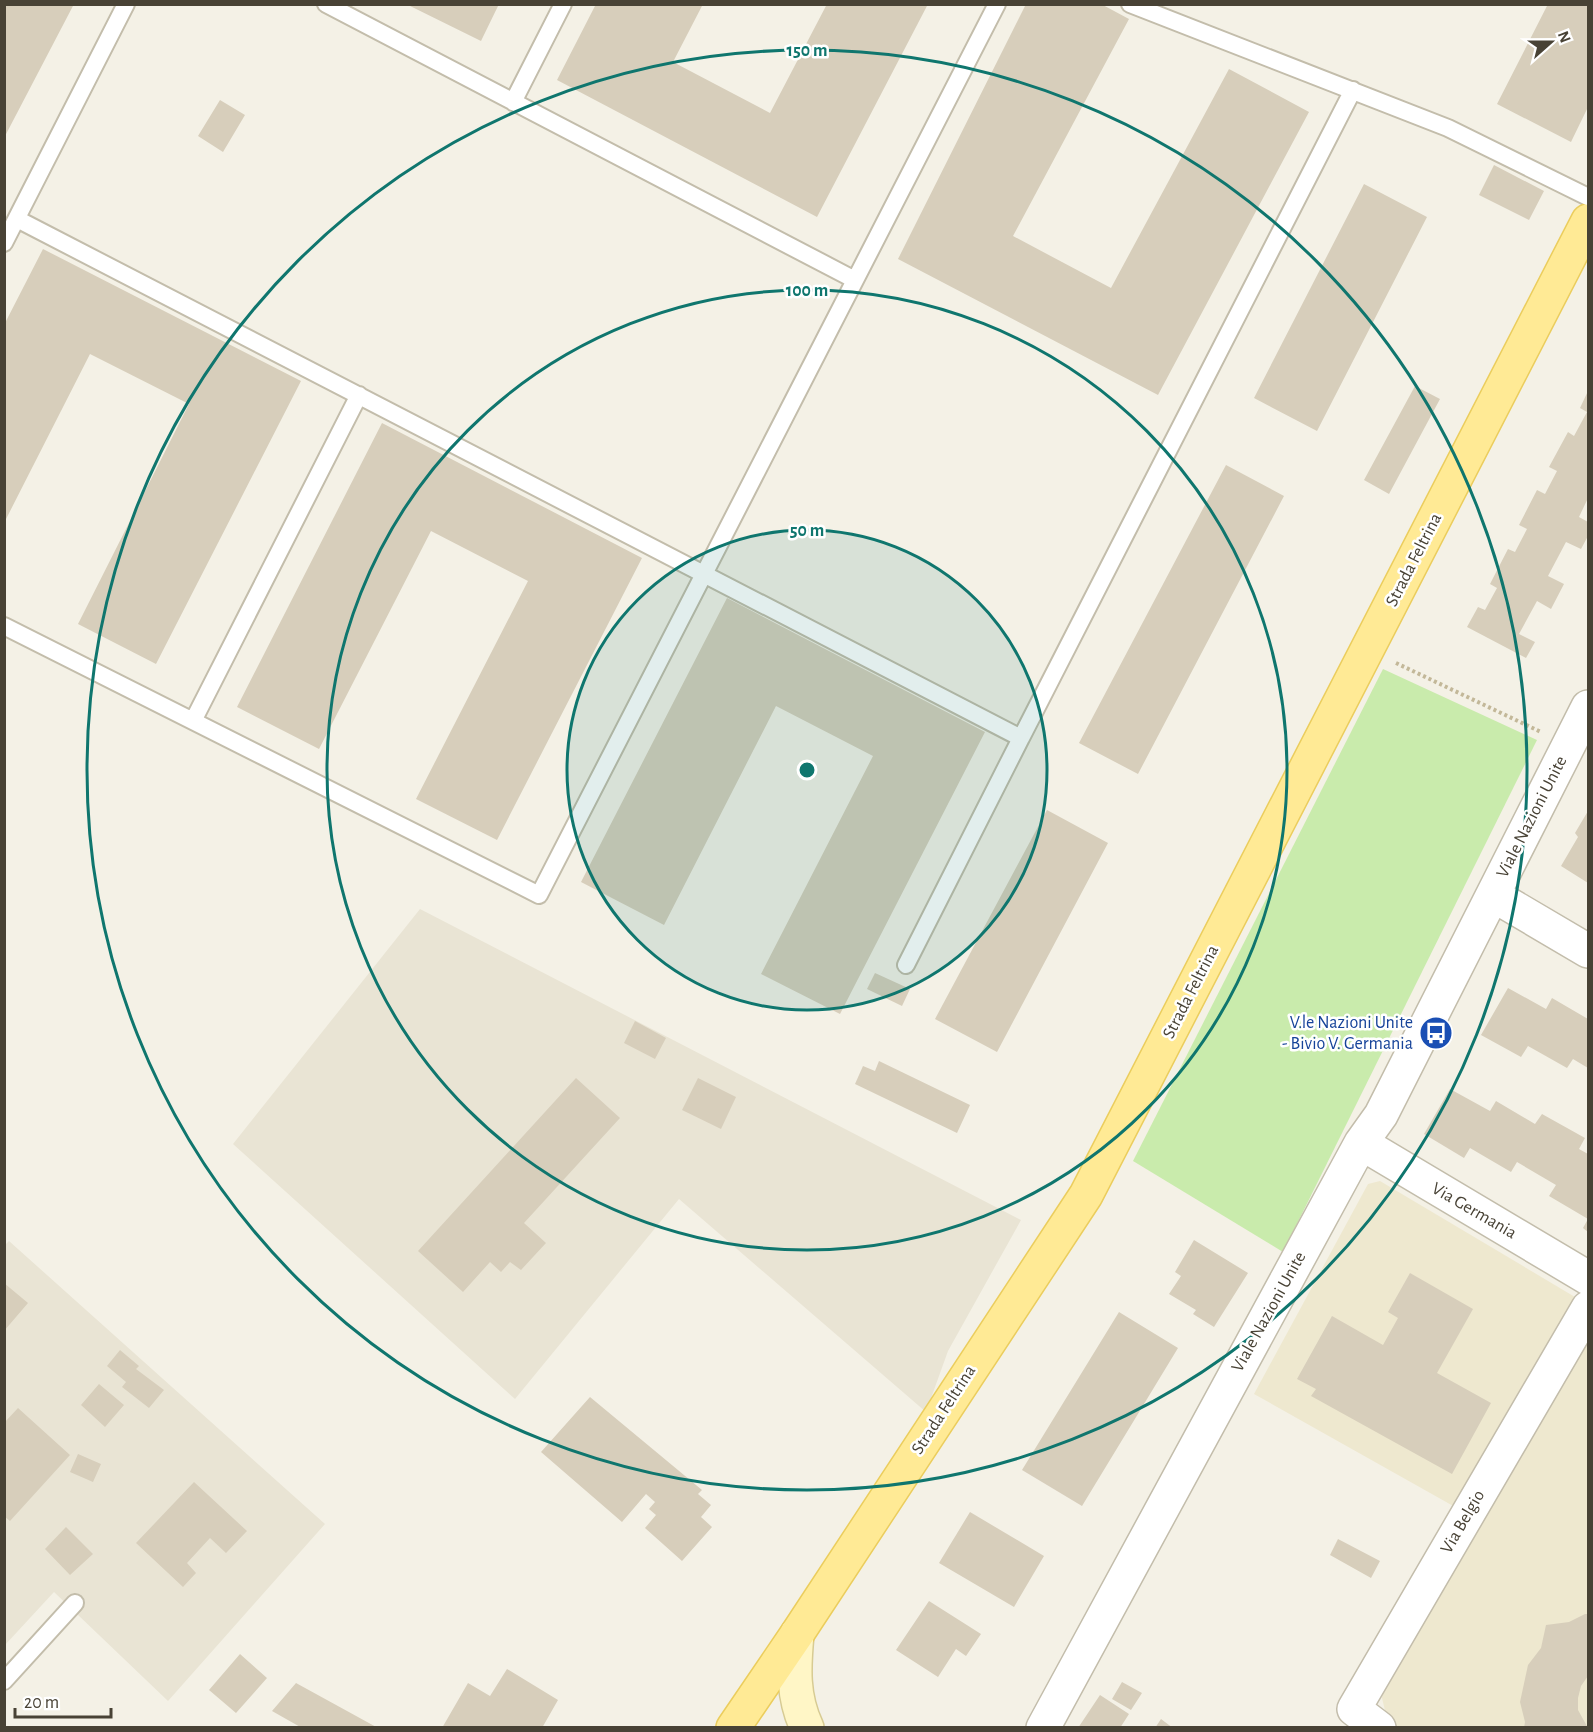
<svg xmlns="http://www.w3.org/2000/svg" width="1593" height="1732" font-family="'Alegreya Sans',sans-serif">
  <rect width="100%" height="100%" fill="#f4f1e6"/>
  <!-- residential -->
  <path fill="#e9e4d4" d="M 420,909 L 1021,1220 L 948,1351 L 926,1412 L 679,1199 L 515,1399 L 233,1144 Z
    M 9,1241 L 325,1524 L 168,1701 L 54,1592 L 5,1645 L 4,1246 Z"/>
  <!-- education -->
  <path fill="#eee8cf" d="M 1380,1181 L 1580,1300 L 1455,1507 L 1254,1394 L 1368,1184 Z
    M 1588,1326 L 1588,1727 L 1389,1727 L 1382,1698 L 1384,1672 Z"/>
  <!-- green -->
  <path fill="#c9ebac" d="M 1383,669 L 1537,740 L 1283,1252 L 1133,1161 Z"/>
  <!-- building -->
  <path fill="#d7cebb" d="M 4,4 L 74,4 L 4,138 Z
    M 406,4 L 499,4 L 481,41 Z
    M 596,4 L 703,4 L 673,62 L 770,113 L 827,4 L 928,4 L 817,217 L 557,80 Z
    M 1026,4 L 1101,4 L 1129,19 L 1013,236 L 1111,288 L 1229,69 L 1309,112 L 1158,395 L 898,259 Z
    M 1548,4 L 1588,4 L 1588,107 L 1571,142 L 1497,104 Z
    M 220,100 L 245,115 L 223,152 L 198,136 Z
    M 1494,165 L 1544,191 L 1529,220 L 1479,195 Z
    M 1364,184 L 1427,217 L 1317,431 L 1254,398 Z
    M 43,249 L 301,381 L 156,664 L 78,624 L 189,404 L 90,354 L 4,523 L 4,325 Z
    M 1415,386 L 1440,399 L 1389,494 L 1364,480 Z
    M 1588,391 L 1588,498 L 1579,517 L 1588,522 L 1588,536 L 1581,549 L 1566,542 L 1548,576 L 1564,584 L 1551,609 L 1537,601 L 1519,634 L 1535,642 L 1526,658 L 1467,627 L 1478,607 L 1485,610 L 1497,588 L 1490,584 L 1508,549 L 1515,552 L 1527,529 L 1519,525 L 1537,490 L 1545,494 L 1557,471 L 1549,467 L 1568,432 L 1574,436 L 1587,412 L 1580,408 Z
    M 382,423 L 642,558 L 497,840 L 416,799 L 528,581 L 431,531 L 319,749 L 237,707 Z
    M 1226,465 L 1284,496 L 1138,774 L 1079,743 Z
    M 727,598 L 985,732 L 840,1014 L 761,974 L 873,756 L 776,706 L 664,925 L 581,882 Z
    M 1047,810 L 1108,843 L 997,1052 L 935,1019 Z
    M 1588,811 L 1588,883 L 1561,866 L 1578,837 L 1575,833 Z
    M 875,973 L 910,989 L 902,1006 L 867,989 Z
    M 1508,988 L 1546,1009 L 1552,998 L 1588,1019 L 1588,1068 L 1573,1059 L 1567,1068 L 1528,1046 L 1521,1057 L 1481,1035 Z
    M 635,1021 L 666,1038 L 655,1059 L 624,1043 Z
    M 879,1061 L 970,1105 L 957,1133 L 855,1084 L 863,1066 L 875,1071 Z
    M 576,1078 L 620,1118 L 524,1223 L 546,1243 L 521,1270 L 510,1262 L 501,1272 L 490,1262 L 463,1292 L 418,1251 Z
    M 698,1078 L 736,1097 L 721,1129 L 682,1110 Z
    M 1450,1089 L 1490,1111 L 1496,1101 L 1535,1124 L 1542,1114 L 1585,1138 L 1579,1149 L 1588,1154 L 1588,1232 L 1583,1228 L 1588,1219 L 1549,1196 L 1556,1185 L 1517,1162 L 1511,1172 L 1470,1148 L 1464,1158 L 1424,1134 Z
    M 1194,1240 L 1248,1273 L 1214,1327 L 1193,1314 L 1196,1310 L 1169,1294 L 1181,1276 L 1175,1272 Z
    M 1410,1273 L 1473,1309 L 1437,1373 L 1491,1403 L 1452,1474 L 1311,1396 L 1316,1389 L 1297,1379 L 1332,1316 L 1383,1345 L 1398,1318 L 1388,1312 Z
    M 4,1283 L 28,1303 L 4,1331 Z
    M 1119,1312 L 1178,1348 L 1082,1506 L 1022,1470 Z
    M 120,1350 L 139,1366 L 136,1369 L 164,1390 L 149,1408 L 122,1387 L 126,1382 L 107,1366 Z
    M 99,1384 L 124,1405 L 105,1427 L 81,1405 Z
    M 590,1397 L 702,1490 L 698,1494 L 711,1505 L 701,1517 L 712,1527 L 682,1561 L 645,1528 L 656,1515 L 649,1509 L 655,1502 L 646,1494 L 622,1522 L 541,1452 Z
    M 18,1408 L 70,1455 L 10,1521 L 4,1516 L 4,1423 Z
    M 78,1454 L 101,1464 L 93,1482 L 70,1472 Z
    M 194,1482 L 247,1531 L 226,1553 L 210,1538 L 187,1563 L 196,1573 L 183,1587 L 136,1543 Z
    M 970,1512 L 1044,1556 L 1014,1607 L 939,1563 Z
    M 66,1527 L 93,1554 L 70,1575 L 45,1549 Z
    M 1338,1539 L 1380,1561 L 1371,1578 L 1330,1555 Z
    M 929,1601 L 981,1634 L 966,1656 L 956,1649 L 938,1677 L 896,1650 Z
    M 1585,1614 L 1588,1614 L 1588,1676 L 1581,1686 L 1578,1698 L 1578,1710 L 1588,1728 L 1524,1728 L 1525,1722 L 1520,1702 L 1528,1665 L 1541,1648 L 1546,1625 L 1569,1622 Z
    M 240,1654 L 267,1678 L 236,1713 L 209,1690 Z
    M 507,1669 L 558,1700 L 542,1728 L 442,1728 L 468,1683 L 490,1696 Z
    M 1122,1682 L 1142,1693 L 1131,1710 L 1112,1699 Z
    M 296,1683 L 378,1728 L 302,1728 L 272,1711 Z
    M 1100,1695 L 1129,1714 L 1120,1728 L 1078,1728 Z
    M 1161,1719 L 1173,1728 L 1155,1728 Z"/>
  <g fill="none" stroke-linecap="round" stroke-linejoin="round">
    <!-- lane casing -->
    <g stroke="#c3bdab" stroke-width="20">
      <path id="lane" d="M 326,4 L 855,280
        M 1130,4 L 1448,128 L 1588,197
        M 513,102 L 563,4
        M 17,219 L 1021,738 L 1353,90
        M 4,243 L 126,4
        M 4,626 L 539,895 L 997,4
        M 193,721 L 359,395
        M 906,965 L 1021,738
        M 4,1681 L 75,1603"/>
    </g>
    <!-- street casing -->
    <g stroke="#c3bdab" stroke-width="36">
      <path id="street" d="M 1493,895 L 1588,951
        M 1361,1143 L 1588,1278
        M 1043,1728 L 1361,1143 L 1381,1115 L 1588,707
        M 1379,1728 L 1354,1709 L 1588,1308"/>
    </g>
    <!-- secondary casing -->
    <g stroke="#d7cb93" stroke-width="36">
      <path id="secondary" d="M 797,1634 C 794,1667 792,1696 807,1728"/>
    </g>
    <!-- primary casing -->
    <g stroke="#ebcd5d" stroke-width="36">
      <path id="primary" d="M 733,1728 L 797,1634 L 1086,1195 L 1588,221"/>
    </g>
    <!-- path -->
    <path stroke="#c3b899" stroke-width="4" stroke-dasharray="3 3" stroke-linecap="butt" d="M 1396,663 L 1541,732"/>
    <!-- lane -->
    <use href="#lane" stroke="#fff" stroke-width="16"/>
    <!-- street -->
    <use href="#street" stroke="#fff" stroke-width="33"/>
    <!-- secondary -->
    <use href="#secondary" stroke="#fff6c6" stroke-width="33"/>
    <!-- primary -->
    <use href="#primary" stroke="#ffea95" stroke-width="33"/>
  </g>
  <!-- distance rings -->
  <circle cx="807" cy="770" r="240" fill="#0f766e" fill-opacity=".12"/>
  <g fill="none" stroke="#0f766e" stroke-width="3">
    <circle cx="807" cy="770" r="240"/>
    <circle cx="807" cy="770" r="480"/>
    <circle cx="807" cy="770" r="720"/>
  </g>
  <!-- icons -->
  <defs>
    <g id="bus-disc" transform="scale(1.725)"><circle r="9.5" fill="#1a4fb4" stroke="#fff"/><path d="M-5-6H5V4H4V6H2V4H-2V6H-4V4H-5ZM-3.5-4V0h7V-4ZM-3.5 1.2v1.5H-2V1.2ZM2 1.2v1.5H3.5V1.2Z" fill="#fff"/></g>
  </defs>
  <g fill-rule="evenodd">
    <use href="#bus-disc" x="1436" y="1033"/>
  </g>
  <g text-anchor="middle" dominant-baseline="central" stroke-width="5" stroke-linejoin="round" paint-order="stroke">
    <!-- street labels -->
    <g font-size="18" fill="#484235" stroke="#fff">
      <text transform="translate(1414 560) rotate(-63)">Strada Feltrina</text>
      <text transform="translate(1532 817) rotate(-63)">Viale Nazioni Unite</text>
      <text transform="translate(1191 992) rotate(-63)">Strada Feltrina</text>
      <text transform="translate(1474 1211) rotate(30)">Via Germania</text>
      <text transform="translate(1269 1312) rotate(-61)">Viale Nazioni Unite</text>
      <text transform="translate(944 1410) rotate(-57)">Strada Feltrina</text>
      <text transform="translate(1463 1522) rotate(-60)">Via Belgio</text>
    </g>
    <!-- transit labels -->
    <g font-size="18" fill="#164399" stroke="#fff" text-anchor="end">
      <text x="1413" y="1023">V.le Nazioni Unite<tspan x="1413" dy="21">- Bivio V. Germania</tspan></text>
    </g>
  </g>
  <circle cx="807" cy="770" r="9" fill="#0f766e" stroke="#fff" stroke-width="3"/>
  <g font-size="18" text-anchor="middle" font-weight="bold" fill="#0f766e" stroke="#fff" stroke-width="5" stroke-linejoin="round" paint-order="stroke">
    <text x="807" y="56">150 m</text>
    <text x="807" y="296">100 m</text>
    <text x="807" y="536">50 m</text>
  </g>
  <!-- border -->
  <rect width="1593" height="1732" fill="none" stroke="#484235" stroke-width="12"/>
  <!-- north arrow -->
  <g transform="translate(1551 42) rotate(69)" stroke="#ffffff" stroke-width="4.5" paint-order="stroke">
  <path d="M0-4.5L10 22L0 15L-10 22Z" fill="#484235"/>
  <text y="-9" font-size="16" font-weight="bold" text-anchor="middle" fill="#484235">N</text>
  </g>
  <!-- scale -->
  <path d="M15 1708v9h96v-9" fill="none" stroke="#484235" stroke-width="3"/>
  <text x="24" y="1708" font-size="18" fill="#484235" stroke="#ffffff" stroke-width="4.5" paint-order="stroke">20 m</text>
</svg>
